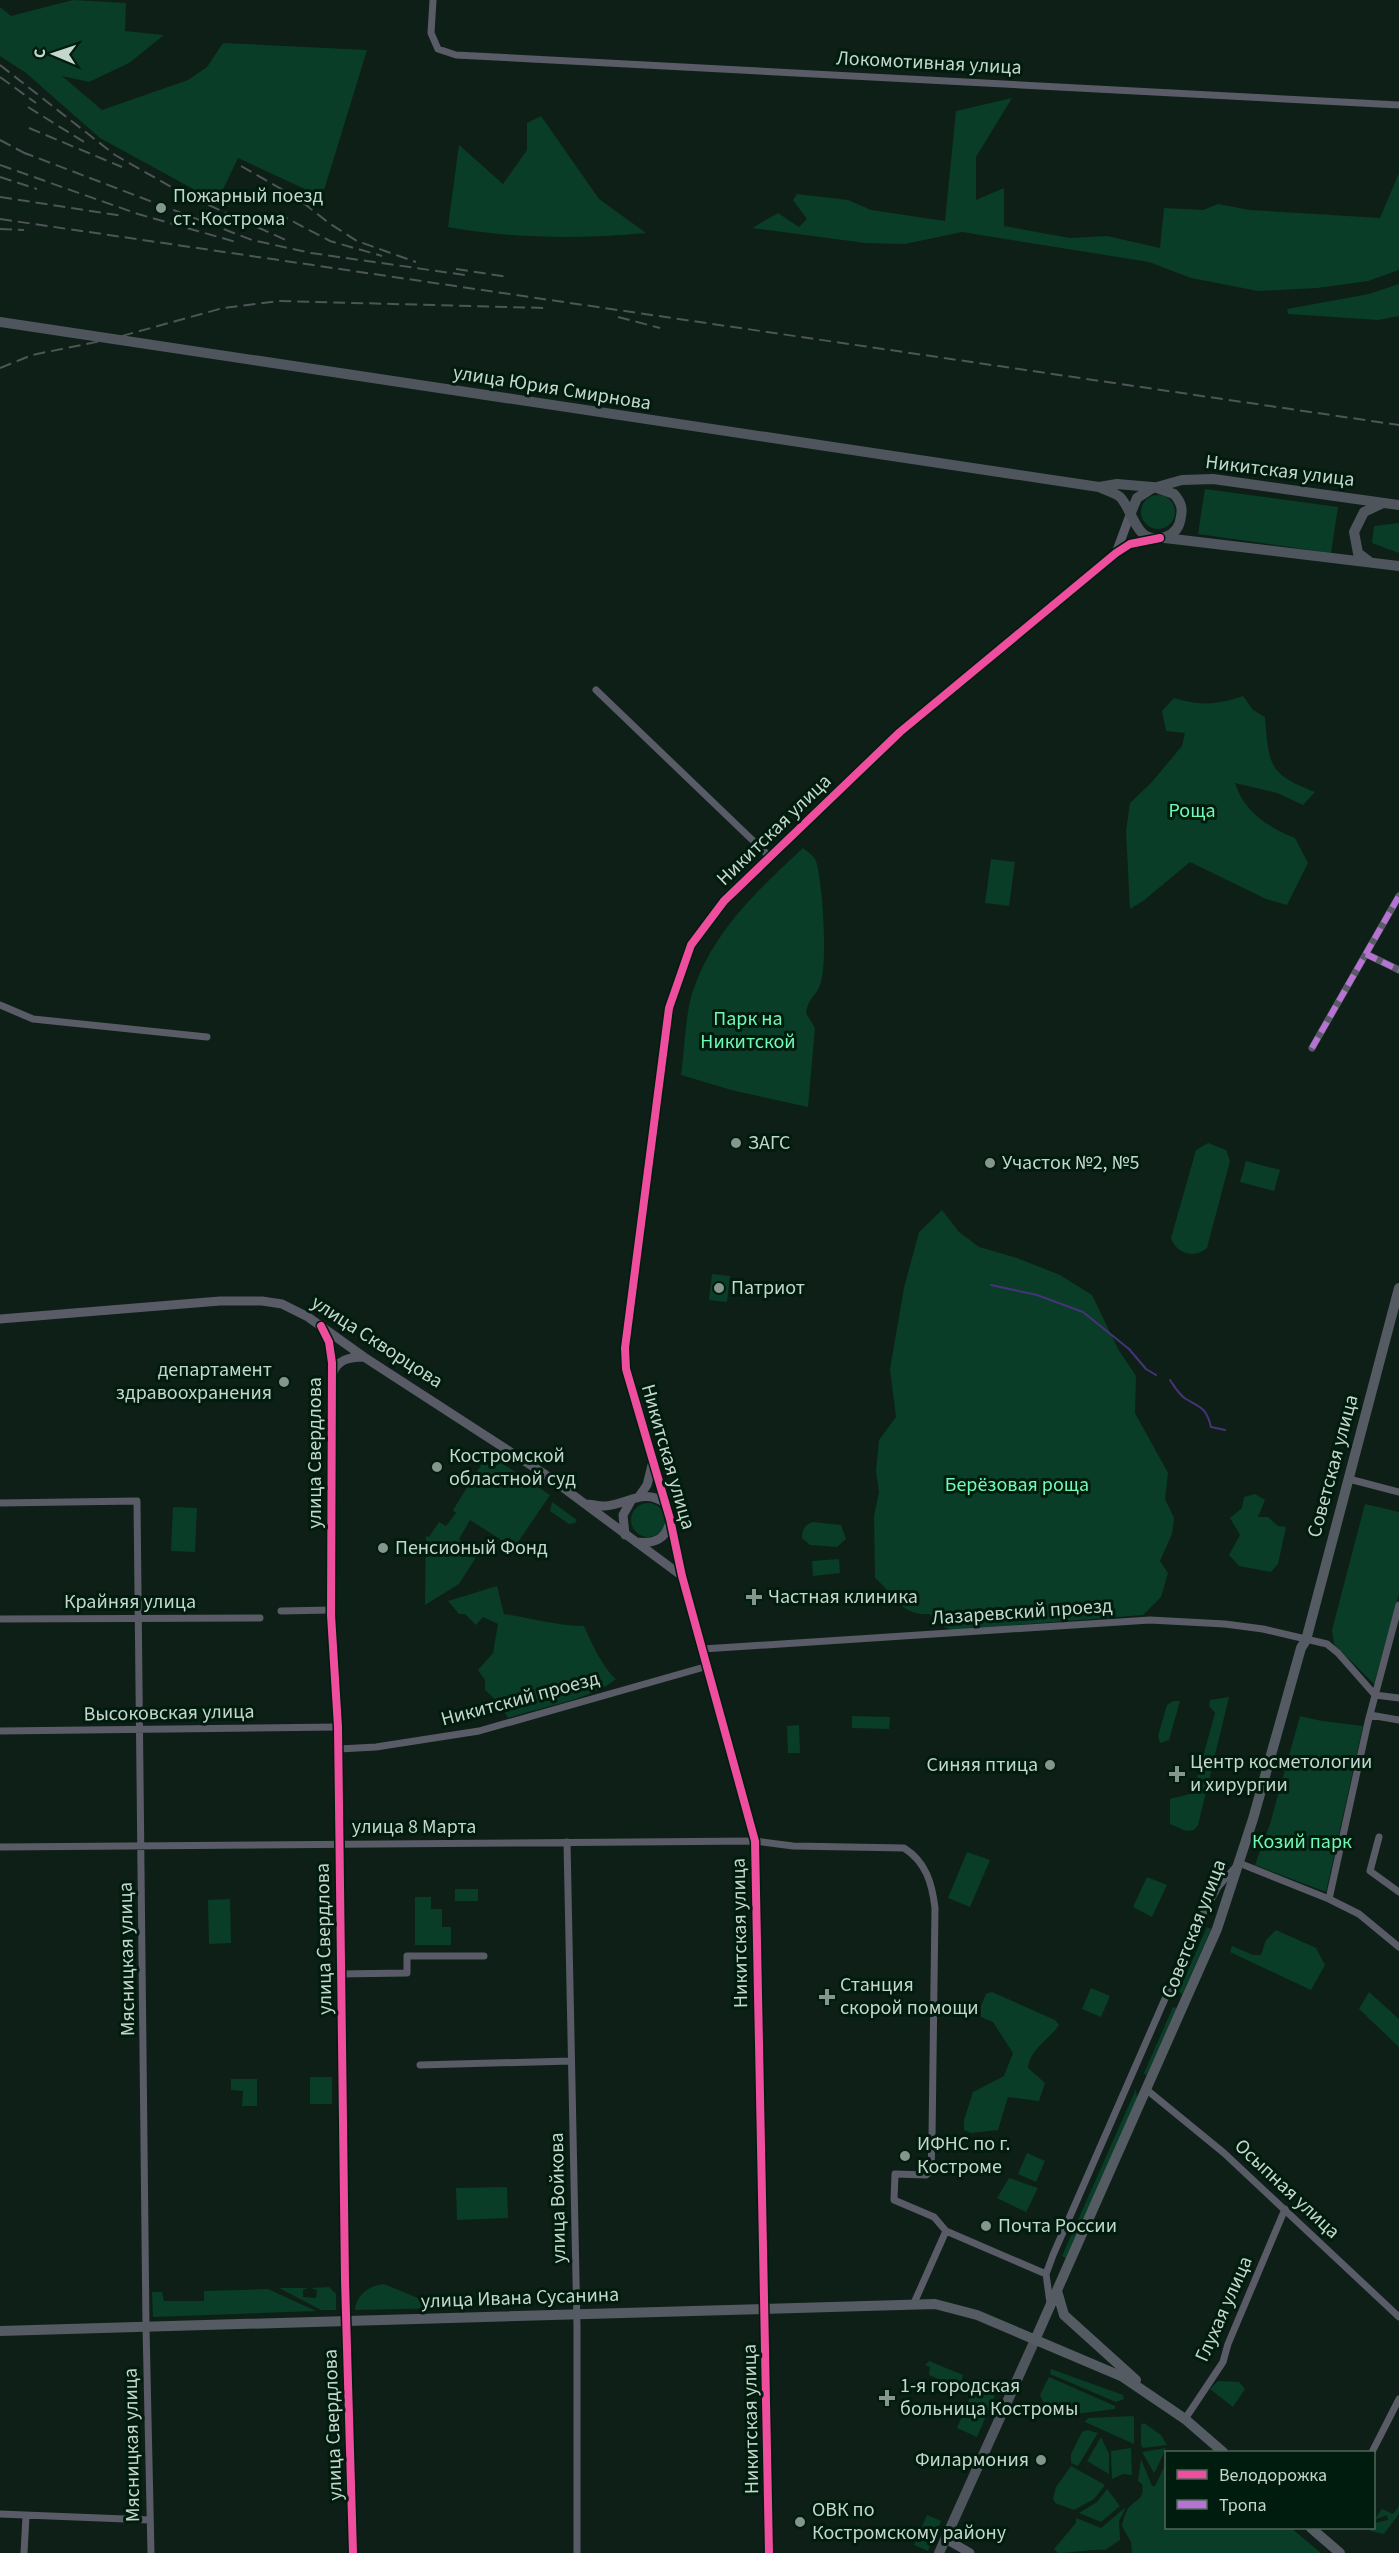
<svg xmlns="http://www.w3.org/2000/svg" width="1399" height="2553" font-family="'Source Sans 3',sans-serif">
  <rect width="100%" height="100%" fill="#0e1f17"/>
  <!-- green -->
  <path fill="#093d27" d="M 73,0 L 126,3 L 125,31 L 164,35 L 129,63 L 89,82 L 62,76 L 102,110 L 188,80 L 207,67 L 223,43 L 367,50 L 325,187 L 320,196 L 238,158 L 217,202 L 100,138 L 26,73 L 0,56 L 0,7 L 11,16 Z
    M 1012,98 L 976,157 L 976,200 L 1004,188 L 1004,226 L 1070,238 L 1107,236 L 1160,248 L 1164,208 L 1203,210 L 1218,204 L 1250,210 L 1380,218 L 1399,173 L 1399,270 L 1368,281 L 1317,288 L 1258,291 L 1191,278 L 1149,262 L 962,232 L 905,244 L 865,243 L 752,228 L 778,213 L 799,227 L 807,219 L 793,200 L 797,194 L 848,200 L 871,210 L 945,221 L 956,111 Z
    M 541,116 L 599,199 L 646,233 C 579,239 513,239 448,227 L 459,145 L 503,184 L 527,150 L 527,123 Z
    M 1399,284 L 1399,316 L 1378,320 L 1288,314 L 1287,309 L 1369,294 Z
    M 1205,489 L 1338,507 L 1331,553 L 1198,534 Z
    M1141 512a17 17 0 1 1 34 0a17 17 0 1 1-34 0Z
    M 1399,523 L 1399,553 L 1372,543 L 1374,526 Z
    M 1243,696 L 1253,710 L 1265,717 C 1269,765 1268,774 1315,792 L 1303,805 L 1277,793 L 1235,783 C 1244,812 1268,827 1295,838 L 1308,863 L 1287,905 L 1266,899 L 1190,862 L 1143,901 L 1130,909 L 1126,831 L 1130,803 L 1151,783 L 1182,746 L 1185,733 L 1166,731 L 1162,711 L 1174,698 C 1201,706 1216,705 1243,696 Z
    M 803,848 C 808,852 814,856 816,861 C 823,883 828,965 820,985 C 815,997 809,997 806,1013 L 815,1028 L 808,1107 L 735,1091 L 681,1075 C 685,1048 685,1012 694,988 C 715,929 759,889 803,848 Z
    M 991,859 L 1015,862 L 1009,906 L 985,903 Z
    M 1208,1143 L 1226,1150 L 1230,1161 L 1207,1248 C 1195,1259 1176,1254 1171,1238 L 1196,1150 Z
    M 1246,1161 L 1280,1170 L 1274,1191 L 1240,1182 Z
    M 942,1210 L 959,1232 L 979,1247 L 1017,1258 L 1060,1275 L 1092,1295 L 1118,1349 L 1136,1376 L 1135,1413 L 1168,1473 L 1165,1499 L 1174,1518 L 1172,1534 L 1160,1561 L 1168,1573 L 1161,1597 L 1143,1615 L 951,1630 L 934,1621 L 930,1614 C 900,1616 895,1595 875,1578 L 874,1516 L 879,1492 L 876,1471 L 879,1440 L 896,1417 L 890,1369 L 904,1288 L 919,1232 Z
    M 712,1274 L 730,1276 L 727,1302 L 709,1300 Z
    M 488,1454 L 550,1495 L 514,1548 L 470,1520 L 459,1539 L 473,1549 L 475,1559 L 459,1584 L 425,1605 L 426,1536 L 429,1537 L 439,1522 L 446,1526 L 456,1513 L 453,1510 Z
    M 1255,1494 L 1265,1500 L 1258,1517 L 1268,1517 L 1278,1526 L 1286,1527 L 1278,1564 L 1271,1572 L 1239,1566 L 1229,1555 L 1240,1535 L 1230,1518 L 1242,1508 L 1244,1497 Z
    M 552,1502 L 577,1520 L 575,1523 L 569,1524 L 550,1511 Z
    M631 1520a17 17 0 1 1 34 0a17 17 0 1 1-34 0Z
    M 1365,1504 L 1399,1512 L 1399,1594 L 1374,1684 L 1334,1644 L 1332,1630 Z
    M 173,1507 L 197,1508 L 195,1552 L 171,1551 Z
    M 813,1522 L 841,1525 L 846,1539 L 837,1547 L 810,1545 L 802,1538 C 802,1529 805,1525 813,1522 Z
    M 839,1559 L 840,1573 L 813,1576 L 812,1561 Z
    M 497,1586 L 504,1614 C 531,1618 556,1626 584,1626 C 591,1642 603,1668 616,1679 C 590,1700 541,1707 508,1718 L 502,1706 L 485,1690 L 485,1680 L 478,1670 L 493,1653 L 498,1624 L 483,1617 L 476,1625 L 465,1614 L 459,1614 L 448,1601 Z
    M 1229,1697 L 1198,1825 L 1194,1830 L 1186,1831 L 1170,1824 L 1170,1799 L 1193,1793 L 1215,1713 L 1209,1706 L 1210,1700 Z
    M 1173,1701 L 1180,1701 L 1169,1740 L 1160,1743 L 1158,1736 L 1167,1705 Z
    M 852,1716 L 890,1717 L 889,1729 L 852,1728 Z
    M 1300,1716 L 1322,1721 L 1363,1726 L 1326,1892 L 1255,1865 L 1270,1824 Z
    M 799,1725 L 800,1753 L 788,1753 L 787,1726 Z
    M 967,1852 L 990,1860 L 970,1907 L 948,1898 Z
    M 1147,1877 L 1167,1885 L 1152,1917 L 1133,1907 Z
    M 455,1889 L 478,1889 L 478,1901 L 455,1901 Z
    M 415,1897 L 431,1897 L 431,1909 L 442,1909 L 442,1927 L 451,1927 L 451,1945 L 415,1945 Z
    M 230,1899 L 231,1943 L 209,1944 L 208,1900 Z
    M 1207,1927 L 1211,1929 L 1182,1995 L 1179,1991 Z
    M 1276,1930 L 1316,1948 L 1325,1965 L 1311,1990 L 1230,1952 L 1232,1946 L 1253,1955 L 1261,1955 L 1266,1940 Z
    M 1091,1988 L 1110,1996 L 1101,2017 L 1082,2009 Z
    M 992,1992 L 1055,2020 L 1059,2025 C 1048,2041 1030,2049 1028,2068 L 1045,2083 L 1039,2101 L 1008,2097 L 998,2130 L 971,2133 L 964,2130 L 964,2120 L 973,2092 L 1004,2076 L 1013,2053 L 993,2022 L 981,2017 L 981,2006 L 986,1994 Z
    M 1369,1992 L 1399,2019 L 1399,2047 L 1359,2009 Z
    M 1173,2007 L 1177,2008 L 1146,2076 L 1144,2073 Z
    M 310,2077 L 332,2077 L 332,2104 L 310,2104 Z
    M 231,2079 L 257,2079 L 257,2106 L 242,2106 L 243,2091 L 231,2090 Z
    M 1136,2089 L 1137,2098 L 1067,2259 L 1062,2256 Z
    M 1027,2153 L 1045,2161 L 1036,2182 L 1018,2174 Z
    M 1009,2178 L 1038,2188 L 1026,2212 L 997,2198 Z
    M 507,2187 L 508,2218 L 457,2220 L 456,2188 Z
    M 384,2284 L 442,2308 L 355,2310 C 356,2295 370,2285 384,2284 Z
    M 329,2287 L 336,2294 L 336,2310 L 321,2310 L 279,2288 L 308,2288 L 303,2290 L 303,2297 L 316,2298 L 317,2290 L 311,2288 Z
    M 268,2289 L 316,2311 L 153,2317 L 152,2292 L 162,2292 L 164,2301 L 204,2301 L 204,2291 Z
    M 929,2361 L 963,2375 L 960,2388 L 929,2375 L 930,2367 L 925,2365 Z
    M 1051,2369 L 1123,2395 L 1124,2399 L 1116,2402 L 1050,2374 Z
    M 1049,2377 L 1115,2406 L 1115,2409 L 1067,2415 L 1045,2406 L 1040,2395 Z
    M 978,2378 L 999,2386 L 977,2437 L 957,2428 Z
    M 1218,2381 L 1239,2382 L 1245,2389 L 1233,2407 L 1210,2389 Z
    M 1134,2416 L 1134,2444 L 1085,2422 L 1088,2418 Z
    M 1144,2423 L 1161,2435 L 1167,2445 L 1143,2448 L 1141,2445 L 1141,2425 Z
    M 1087,2430 L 1098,2433 L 1078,2466 L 1071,2463 L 1071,2454 L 1082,2432 Z
    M 1101,2437 L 1109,2454 L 1109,2474 L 1087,2461 Z
    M 1131,2448 L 1132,2475 L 1123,2474 L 1112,2479 L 1111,2451 Z
    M 1166,2448 L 1155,2472 L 1154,2473 L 1142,2452 Z
    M 1141,2459 L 1152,2486 L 1155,2486 L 1166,2463 L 1166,2528 L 1291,2528 L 1321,2553 L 1132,2553 L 1131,2542 L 1122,2526 C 1123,2520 1126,2511 1129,2507 C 1137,2499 1145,2499 1142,2484 L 1138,2481 Z
    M 1071,2466 L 1105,2485 L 1094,2499 L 1074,2510 L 1055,2503 L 1053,2499 L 1056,2487 Z
    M 1107,2489 L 1120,2506 L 1101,2522 L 1079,2513 L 1097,2502 Z
    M 1399,2506 L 1399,2514 L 1384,2534 L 1370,2531 L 1374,2523 L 1388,2520 L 1387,2515 L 1374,2520 L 1382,2509 L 1393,2514 Z
    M 1126,2507 L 1119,2521 L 1120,2540 L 1105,2550 C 1090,2549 1074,2553 1058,2553 L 1054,2549 L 1076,2523 L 1076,2518 L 1101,2528 Z
    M 927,2515 L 941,2521 L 928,2551 L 914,2545 Z"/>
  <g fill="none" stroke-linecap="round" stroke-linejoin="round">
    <!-- stream -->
    <path stroke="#473379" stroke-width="2" d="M 991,1285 L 1037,1295 L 1083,1312 L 1129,1349 L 1146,1369 L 1156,1375
      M 1170,1380 C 1174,1386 1179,1395 1186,1399 C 1201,1408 1206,1407 1211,1427 L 1225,1430"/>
    <!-- minor -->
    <path stroke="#595b66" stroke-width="7" d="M 433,0 L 431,33 L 438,49 L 456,55 L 1399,105
      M 596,690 L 770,857
      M 1366,954 L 1399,970
      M 0,1005 L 33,1019 L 207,1037
      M 1312,1048 L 1399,896
      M 1349,1479 L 1399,1492
      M 0,1503 L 137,1501 L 146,2327 L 151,2553
      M 281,1611 L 332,1610
      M 0,1619 L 260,1618
      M 703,1649 L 1150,1620 L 1225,1624 L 1263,1629 L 1327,1644 L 1338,1653 L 1375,1695 L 1399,1698
      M 1370,1715 L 1399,1720
      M 0,1731 L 338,1727
      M 339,1749 L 376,1747 L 479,1731 L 708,1666
      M 1379,1837 L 1370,1871 L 1399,1892
      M 567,1842 L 577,2327 L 577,2553
      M 0,1847 L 755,1841 L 793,1846 L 904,1848 C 926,1862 932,1883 935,1908 L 932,2138 L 931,2171 L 926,2175 L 895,2174 L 894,2200 L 934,2217 L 946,2231
      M 1329,1899 L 1368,1722 L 1399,1605
      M 341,1974 L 407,1973 L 407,1956 L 484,1956
      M 420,2065 L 571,2061
      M 1147,2090 L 1224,2153 L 1399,2317
      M 946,2231 L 1046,2274
      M 914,2303 L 946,2231
      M 1050,2303 L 1046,2274 L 1053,2255 L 1199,1921 L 1218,1887 L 1239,1863 L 1329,1899 L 1359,1914 L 1399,1947
      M 1185,2419 L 1223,2362 L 1228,2344 L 1285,2209
      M 1372,2452 L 1399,2399
      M 0,2514 L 150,2520
      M 24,2553 L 26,2516"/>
    <!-- tertiary -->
    <path stroke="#595b66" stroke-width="9" d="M 1116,553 L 1130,515
      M 0,1319 L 220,1301 L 262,1301 L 282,1304 L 308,1317 L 364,1357 L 546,1475 L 682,1576
      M 321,1326 L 329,1342 L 332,1363 L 331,1615 L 338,1727 L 345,2280 L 353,2553
      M 332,1375 C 337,1359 350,1357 364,1357
      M 640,1495 L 647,1485 L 652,1465
      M 585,1504 C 591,1504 598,1506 604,1506 C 627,1505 643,1487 665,1503
      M 625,1535 L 623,1515 L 632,1499
      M 636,1542 C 654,1544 666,1540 670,1521
      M 946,2539 L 970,2553
      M 769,2553 L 755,1841 L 682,1576 L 670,1519 L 626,1369 L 625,1348 L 669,1008 L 691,945 L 724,901 L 900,732 L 1116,553 L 1130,544 L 1155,539"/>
    <!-- secondary -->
    <path stroke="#4f555d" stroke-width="10" d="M 0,322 L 1099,487 C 1106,491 1114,492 1120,497 C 1134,511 1135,546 1165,537 C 1175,534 1180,526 1181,516 C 1183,507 1180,501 1174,494 L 1154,487 L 1137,498 L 1130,515
      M 1099,487 L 1117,484 L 1152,487
      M 1157,487 L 1182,480 L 1213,479 L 1399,505
      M 1165,538 L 1399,566
      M 1370,562 L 1358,553 L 1354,532 L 1364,512 L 1383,503
      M 939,2553 L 1035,2340"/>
    <!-- primary -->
    <path stroke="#555b62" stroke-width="10" d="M 1057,2291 L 1064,2315 L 1136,2380
      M 0,2331 L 935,2304 L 977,2315 L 1123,2377 L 1185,2419 L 1223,2452
      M 1035,2340 L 1217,1929 L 1253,1819 L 1301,1648 L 1306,1640 L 1399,1288
      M 1311,2528 L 1340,2553"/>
    <!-- rail -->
    <path stroke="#4e5558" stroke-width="2" stroke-dasharray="12 6" stroke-linecap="butt" d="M 0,65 L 115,155 L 180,192 L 290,242
      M 0,77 L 36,103
      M 28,107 L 89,145
      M 29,128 L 122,167
      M 0,140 L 28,155
      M 22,152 L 252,240 L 311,253 L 465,275
      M 0,165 L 138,214 L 236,242
      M 241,166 L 297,198 L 329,223 L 357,241 L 416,262
      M 0,177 L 37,189
      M 0,197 L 123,216
      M 277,213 L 330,241 L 382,256
      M 0,219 L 1399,425
      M 0,229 L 24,230
      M 456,269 L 508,277
      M 618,317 L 660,328
      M 0,368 L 32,355 L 111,339 L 223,308 L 279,301 L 546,308"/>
    <!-- quiet -->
    <path stroke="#b673d3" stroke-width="6" stroke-dasharray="12 6" stroke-linecap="butt" d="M 1366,954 L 1399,970
      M 1312,1048 L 1399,896"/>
    <!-- cycleway casing -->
    <g stroke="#001c0e" stroke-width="11">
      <path id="cycleway" d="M 321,1326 L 329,1342 L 332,1363 L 331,1615 L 338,1727 L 345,2280 L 353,2553
        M 769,2553 L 755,1841 L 682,1576 L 670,1519 L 626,1369 L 625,1348 L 669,1008 L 691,945 L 724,901 L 900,732 L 1116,553 L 1130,544 L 1160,538"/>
    </g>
    <!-- cycleway -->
    <use href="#cycleway" stroke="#ef4d9e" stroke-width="8"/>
  </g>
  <!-- markers -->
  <g fill="#85978d" stroke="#001c0e" stroke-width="2">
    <circle cx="161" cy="208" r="6"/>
    <circle cx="736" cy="1143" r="6"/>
    <circle cx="990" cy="1163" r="6"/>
    <circle cx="719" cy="1288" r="6"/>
    <circle cx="284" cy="1382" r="6"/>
    <circle cx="437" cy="1467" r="6"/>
    <circle cx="383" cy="1548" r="6"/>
    <path d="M751 1588h6v6h6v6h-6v6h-6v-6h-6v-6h6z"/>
    <circle cx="1050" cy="1765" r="6"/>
    <path d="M1174 1765h6v6h6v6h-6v6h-6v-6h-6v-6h6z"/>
    <path d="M824 1988h6v6h6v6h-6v6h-6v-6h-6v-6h6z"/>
    <circle cx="905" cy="2156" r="6"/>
    <circle cx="986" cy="2226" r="6"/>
    <path d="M884 2389h6v6h6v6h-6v6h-6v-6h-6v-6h6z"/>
    <circle cx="1041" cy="2460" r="6"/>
    <circle cx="800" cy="2522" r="6"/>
  </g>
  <g text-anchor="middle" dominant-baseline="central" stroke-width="6" stroke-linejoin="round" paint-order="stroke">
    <!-- street labels -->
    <g font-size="20" fill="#c5d7cc" stroke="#001c0e">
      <text transform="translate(929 63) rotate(3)">Локомотивная улица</text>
      <text transform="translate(552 388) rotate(9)">улица Юрия Смирнова</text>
      <text transform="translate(1280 471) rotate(7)">Никитская улица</text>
      <text transform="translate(774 830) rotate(-44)">Никитская улица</text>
      <text transform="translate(377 1342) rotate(33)">улица Скворцова</text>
      <text transform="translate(315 1453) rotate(-90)">улица Свердлова</text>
      <text transform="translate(668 1457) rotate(74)">Никитская улица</text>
      <text transform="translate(1333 1466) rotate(-75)">Советская улица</text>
      <text x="130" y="1602">Крайняя улица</text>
      <text transform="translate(1022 1612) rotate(-4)">Лазаревский проезд</text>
      <text transform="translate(520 1699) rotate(-15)">Никитский проезд</text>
      <text transform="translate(169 1713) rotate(-1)">Высоковская улица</text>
      <text x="414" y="1827">улица 8 Марта</text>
      <text transform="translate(1194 1929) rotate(-69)">Советская улица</text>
      <text transform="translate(740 1933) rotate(-91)">Никитская улица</text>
      <text transform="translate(324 1939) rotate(-91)">улица Свердлова</text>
      <text transform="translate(127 1959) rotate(-91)">Мясницкая улица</text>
      <text transform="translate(1287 2189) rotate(43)">Осыпная улица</text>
      <text transform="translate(558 2198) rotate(-91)">улица Войкова</text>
      <text transform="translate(520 2298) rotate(-2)">улица Ивана Сусанина</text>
      <text transform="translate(1224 2309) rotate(-66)">Глухая улица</text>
      <text transform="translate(751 2419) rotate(-91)">Никитская улица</text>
      <text transform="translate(333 2425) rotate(-92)">улица Свердлова</text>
      <text transform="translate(132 2445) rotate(-91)">Мясницкая улица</text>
    </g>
    <!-- poi labels -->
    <g font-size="20" fill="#c5d7cc" stroke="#001c0e" text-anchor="start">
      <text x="173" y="196">Пожарный поезд<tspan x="173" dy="23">ст. Кострома</tspan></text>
      <text x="748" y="1143">ЗАГС</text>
      <text x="1002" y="1163">Участок №2, №5</text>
      <text x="731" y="1288">Патриот</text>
      <text x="272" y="1370" text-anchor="end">департамент<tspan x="272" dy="23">здравоохранения</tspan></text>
      <text x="449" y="1456">Костромской<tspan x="449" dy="23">областной суд</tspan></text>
      <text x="395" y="1548">Пенсионый Фонд</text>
      <text x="768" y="1597">Частная клиника</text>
      <text x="1190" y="1762">Центр косметологии<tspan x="1190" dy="23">и хирургии</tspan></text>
      <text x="1038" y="1765" text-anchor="end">Синяя птица</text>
      <text x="840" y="1985">Станция<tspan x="840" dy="23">скорой помощи</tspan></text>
      <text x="917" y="2144">ИФНС по г.<tspan x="917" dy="23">Костроме</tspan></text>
      <text x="998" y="2226">Почта России</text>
      <text x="900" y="2386">1-я городская<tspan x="900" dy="23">больница Костромы</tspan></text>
      <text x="1029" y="2460" text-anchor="end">Филармония</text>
      <text x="812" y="2510">ОВК по<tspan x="812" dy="23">Костромскому району</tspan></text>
    </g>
    <!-- park labels -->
    <g font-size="20" fill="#71fab5" stroke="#001c0e">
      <text x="1192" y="811">Роща</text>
      <text x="748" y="1019">Парк на<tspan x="748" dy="23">Никитской</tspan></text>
      <text x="1017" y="1485">Берёзовая роща</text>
      <text x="1302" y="1842">Козий парк</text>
    </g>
  </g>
  <!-- legend -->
  <rect x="1165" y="2451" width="210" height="78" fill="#001c0e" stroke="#4f675a" stroke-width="1.5"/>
  <rect x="1177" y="2470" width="30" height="9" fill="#ef4d9e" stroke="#4f675a" stroke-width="1.5"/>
  <text x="1219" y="2481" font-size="18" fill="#c5d7cc">Велодорожка</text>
  <rect x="1177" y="2500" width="30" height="9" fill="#b673d3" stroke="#4f675a" stroke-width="1.5"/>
  <text x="1219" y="2511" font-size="18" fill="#c5d7cc">Тропа</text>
  <!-- north arrow -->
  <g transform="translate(54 54) rotate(272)" stroke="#001c0e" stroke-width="4.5" paint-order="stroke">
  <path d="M0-4.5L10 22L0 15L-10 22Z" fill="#c5d7cc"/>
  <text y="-9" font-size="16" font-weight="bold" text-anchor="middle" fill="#c5d7cc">С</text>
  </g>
</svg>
